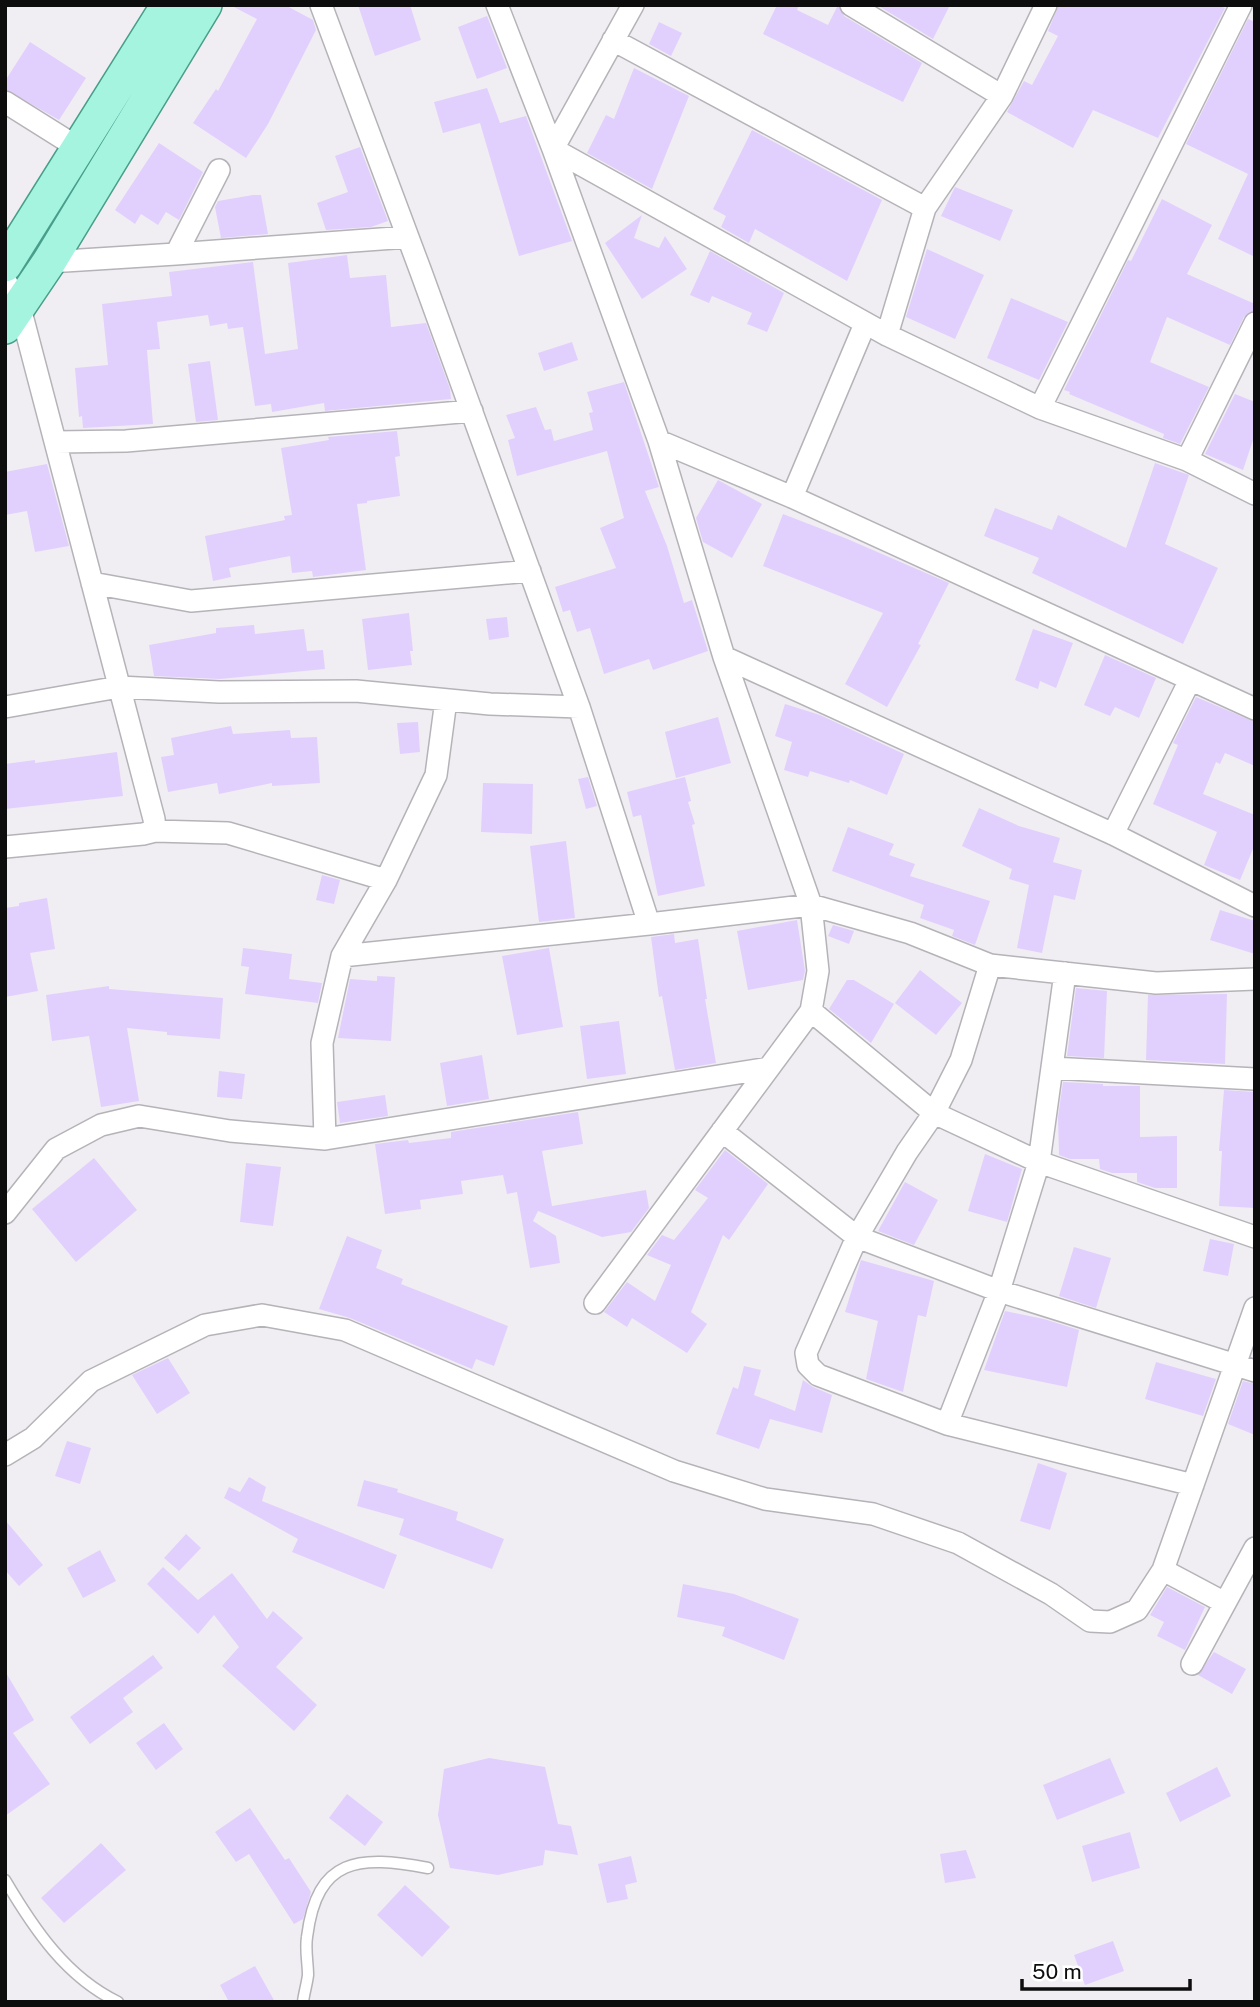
<svg xmlns="http://www.w3.org/2000/svg" width="1260" height="2007" font-family="'Public Sans',sans-serif">
  <rect width="100%" height="100%" fill="#f0eef3"/>
  <!-- building -->
  <path fill="#e1d0fd" d="M 230,5 L 285,5 L 313,20 L 316,30 L 268,124 L 246,158 L 193,123 L 216,89 L 218,91 L 257,19 Z
    M 358,5 L 410,5 L 421,40 L 375,56 Z
    M 777,5 L 799,5 L 797,10 L 828,25 L 838,5 L 844,16 L 922,63 L 903,102 L 763,34 Z
    M 877,5 L 950,5 L 933,39 Z
    M 1059,5 L 1218,5 L 1225,8 L 1158,138 L 1093,110 L 1073,148 L 1007,112 L 1024,81 L 1032,85 L 1058,36 L 1048,31 Z
    M 487,16 L 507,68 L 477,79 L 458,27 Z
    M 1248,19 L 1255,22 L 1255,257 L 1218,239 L 1248,174 L 1186,144 Z
    M 659,22 L 682,33 L 671,56 L 649,44 Z
    M 30,42 L 86,78 L 59,120 L 5,89 L 5,81 Z
    M 634,68 L 689,96 L 652,189 L 587,153 L 606,115 L 614,119 Z
    M 487,88 L 500,123 L 526,116 L 572,241 L 519,256 L 480,123 L 443,133 L 434,102 Z
    M 752,130 L 882,200 L 847,281 L 755,229 L 749,243 L 721,227 L 726,216 L 713,209 Z
    M 159,143 L 203,172 L 179,220 L 166,212 L 158,225 L 141,214 L 135,224 L 115,210 Z
    M 360,147 L 388,221 L 371,227 L 326,230 L 317,203 L 348,192 L 335,156 Z
    M 955,187 L 1013,210 L 1000,241 L 941,216 Z
    M 253,195 L 261,195 L 268,234 L 221,238 L 215,207 L 218,201 Z
    M 1162,199 L 1212,225 L 1187,274 L 1255,304 L 1255,310 L 1244,317 L 1230,345 L 1167,317 L 1150,362 L 1209,387 L 1180,444 L 1163,438 L 1164,434 L 1069,394 L 1070,392 L 1064,390 L 1128,260 L 1131,261 Z
    M 642,215 L 634,238 L 659,248 L 665,236 L 687,269 L 642,299 L 605,243 Z
    M 927,249 L 984,275 L 955,339 L 906,317 Z
    M 710,251 L 784,293 L 767,332 L 747,324 L 752,313 L 712,296 L 709,303 L 690,295 Z
    M 347,255 L 350,278 L 386,275 L 391,327 L 426,323 L 450,389 L 451,399 L 325,411 L 324,403 L 272,412 L 271,404 L 255,406 L 243,327 L 228,329 L 227,323 L 210,326 L 208,315 L 157,322 L 160,349 L 147,350 L 153,424 L 83,428 L 82,416 L 79,417 L 75,368 L 108,365 L 102,304 L 172,296 L 169,272 L 253,262 L 265,354 L 298,349 L 288,263 Z
    M 1011,298 L 1068,322 L 1039,380 L 987,358 Z
    M 572,342 L 578,360 L 544,371 L 538,353 Z
    M 210,361 L 218,420 L 196,422 L 188,364 Z
    M 624,382 L 659,487 L 645,491 L 667,546 L 684,603 L 692,600 L 708,651 L 653,670 L 649,659 L 604,674 L 590,628 L 577,632 L 570,610 L 563,612 L 555,587 L 616,568 L 600,528 L 624,518 L 607,451 L 517,476 L 508,440 L 515,438 L 506,415 L 536,407 L 545,430 L 551,429 L 554,441 L 593,430 L 589,413 L 593,412 L 587,392 Z
    M 1235,394 L 1255,402 L 1255,434 L 1243,470 L 1205,454 Z
    M 397,431 L 400,456 L 395,457 L 400,496 L 367,501 L 367,503 L 357,504 L 366,570 L 313,577 L 312,571 L 292,573 L 290,556 L 229,568 L 231,577 L 213,581 L 205,536 L 285,520 L 284,516 L 292,515 L 281,448 L 329,440 L 328,437 Z
    M 1155,463 L 1189,475 L 1165,544 L 1218,568 L 1183,644 L 1032,573 L 1039,558 L 984,536 L 995,508 L 1052,530 L 1058,515 L 1126,548 Z
    M 47,464 L 69,546 L 35,552 L 27,511 L 5,515 L 5,472 Z
    M 718,480 L 762,504 L 732,558 L 703,542 L 696,518 Z
    M 783,514 L 845,538 L 949,583 L 918,644 L 921,645 L 887,707 L 845,684 L 883,613 L 763,566 Z
    M 409,613 L 413,651 L 410,651 L 412,665 L 368,670 L 362,619 Z
    M 507,617 L 509,637 L 489,640 L 486,619 Z
    M 254,625 L 255,634 L 304,629 L 307,651 L 323,650 L 325,669 L 220,679 L 154,676 L 149,645 L 216,633 L 216,628 Z
    M 1033,629 L 1073,643 L 1056,688 L 1040,681 L 1038,689 L 1015,680 Z
    M 1105,655 L 1156,678 L 1139,718 L 1115,707 L 1110,716 L 1084,705 Z
    M 1196,697 L 1255,722 L 1255,766 L 1225,753 L 1220,764 L 1216,762 L 1203,794 L 1255,815 L 1255,844 L 1240,880 L 1204,865 L 1217,832 L 1153,804 L 1178,745 L 1173,743 Z
    M 785,704 L 820,715 L 904,754 L 887,795 L 850,780 L 849,783 L 810,771 L 808,777 L 784,770 L 792,742 L 775,736 Z
    M 718,717 L 731,763 L 676,778 L 665,732 Z
    M 418,722 L 420,752 L 400,754 L 397,723 Z
    M 231,726 L 233,734 L 290,730 L 291,738 L 317,737 L 320,783 L 272,786 L 272,783 L 219,794 L 217,783 L 168,792 L 161,757 L 174,755 L 171,738 Z
    M 117,752 L 123,796 L 5,809 L 5,764 L 35,760 L 35,763 Z
    M 588,777 L 597,806 L 586,809 L 578,779 Z
    M 685,777 L 691,801 L 688,802 L 695,824 L 692,825 L 705,886 L 658,896 L 641,815 L 633,817 L 627,792 Z
    M 483,783 L 533,784 L 532,834 L 481,832 Z
    M 979,808 L 1019,826 L 1060,838 L 1053,862 L 1082,870 L 1075,900 L 1054,895 L 1042,953 L 1017,948 L 1029,885 L 1009,879 L 1012,869 L 962,846 Z
    M 848,827 L 894,844 L 889,855 L 915,864 L 910,876 L 990,901 L 975,945 L 952,936 L 954,930 L 920,918 L 924,905 L 832,871 Z
    M 566,841 L 575,918 L 539,922 L 530,846 Z
    M 322,875 L 340,880 L 334,904 L 316,900 Z
    M 47,898 L 55,949 L 30,953 L 38,991 L 5,997 L 5,908 L 19,906 L 19,903 Z
    M 1220,910 L 1255,921 L 1255,954 L 1210,940 Z
    M 797,920 L 805,971 L 803,980 L 748,990 L 737,931 Z
    M 833,925 L 854,931 L 849,944 L 828,936 Z
    M 674,934 L 675,943 L 698,939 L 707,999 L 705,999 L 716,1063 L 675,1070 L 662,996 L 659,997 L 651,937 Z
    M 243,948 L 292,954 L 289,979 L 322,983 L 318,1003 L 245,994 L 249,967 L 241,966 Z
    M 549,948 L 563,1027 L 517,1035 L 502,956 Z
    M 920,970 L 962,1003 L 936,1035 L 895,1003 Z
    M 377,976 L 395,977 L 391,1041 L 338,1038 L 350,979 L 377,981 Z
    M 847,980 L 854,980 L 894,1004 L 871,1043 L 829,1009 Z
    M 109,986 L 109,989 L 223,998 L 220,1039 L 167,1035 L 167,1032 L 127,1028 L 139,1101 L 101,1107 L 89,1036 L 52,1041 L 46,995 Z
    M 1076,988 L 1107,991 L 1104,1058 L 1067,1056 Z
    M 1227,994 L 1225,1064 L 1146,1060 L 1148,995 Z
    M 619,1021 L 626,1074 L 587,1079 L 580,1026 Z
    M 482,1055 L 489,1099 L 447,1106 L 440,1063 Z
    M 219,1071 L 245,1074 L 242,1099 L 217,1097 Z
    M 1063,1082 L 1103,1084 L 1103,1086 L 1140,1086 L 1140,1137 L 1177,1136 L 1177,1188 L 1155,1188 L 1137,1182 L 1137,1173 L 1112,1173 L 1100,1169 L 1099,1159 L 1070,1159 L 1059,1155 L 1058,1117 Z
    M 1224,1090 L 1255,1092 L 1255,1208 L 1219,1206 L 1222,1151 L 1219,1151 Z
    M 385,1095 L 388,1116 L 340,1123 L 337,1102 Z
    M 578,1112 L 583,1144 L 542,1151 L 552,1206 L 646,1190 L 649,1208 L 631,1232 L 602,1237 L 538,1211 L 533,1221 L 556,1236 L 560,1263 L 530,1268 L 517,1192 L 507,1194 L 503,1175 L 461,1181 L 463,1194 L 420,1200 L 421,1209 L 385,1214 L 375,1144 L 408,1140 L 409,1143 L 451,1138 L 451,1132 Z
    M 725,1150 L 768,1184 L 729,1240 L 723,1235 L 691,1312 L 707,1324 L 687,1353 L 632,1318 L 627,1327 L 604,1312 L 627,1282 L 655,1301 L 671,1265 L 647,1255 L 662,1235 L 674,1240 L 708,1198 L 695,1190 Z
    M 985,1154 L 1022,1169 L 1007,1222 L 968,1211 Z
    M 94,1158 L 137,1210 L 76,1262 L 32,1209 Z
    M 246,1163 L 281,1167 L 273,1226 L 240,1222 Z
    M 905,1182 L 938,1200 L 914,1245 L 878,1231 Z
    M 347,1236 L 382,1250 L 376,1268 L 403,1279 L 401,1284 L 508,1326 L 494,1366 L 476,1359 L 472,1369 L 350,1318 L 319,1309 Z
    M 1210,1239 L 1234,1244 L 1228,1276 L 1203,1271 Z
    M 1074,1247 L 1111,1258 L 1096,1308 L 1059,1296 Z
    M 861,1260 L 934,1281 L 926,1317 L 918,1315 L 903,1392 L 866,1379 L 878,1321 L 845,1312 Z
    M 1005,1311 L 1044,1319 L 1079,1330 L 1067,1387 L 984,1370 Z
    M 168,1358 L 190,1393 L 157,1414 L 132,1375 Z
    M 1156,1362 L 1216,1379 L 1203,1416 L 1145,1399 Z
    M 744,1366 L 761,1370 L 754,1395 L 795,1411 L 803,1380 L 813,1387 L 832,1395 L 822,1433 L 770,1419 L 759,1449 L 716,1434 L 733,1387 L 738,1389 Z
    M 1243,1381 L 1255,1384 L 1255,1435 L 1228,1424 Z
    M 67,1441 L 91,1448 L 80,1484 L 55,1476 Z
    M 1038,1463 L 1067,1473 L 1050,1530 L 1020,1521 Z
    M 249,1477 L 266,1487 L 262,1501 L 397,1555 L 384,1589 L 292,1552 L 298,1539 L 224,1498 L 229,1487 L 240,1492 Z
    M 364,1480 L 398,1489 L 397,1492 L 458,1512 L 456,1520 L 504,1539 L 492,1569 L 399,1535 L 404,1519 L 357,1506 Z
    M 5,1520 L 43,1565 L 19,1586 L 5,1570 Z
    M 186,1534 L 201,1548 L 179,1571 L 164,1558 Z
    M 100,1550 L 116,1581 L 83,1598 L 67,1568 Z
    M 163,1567 L 198,1600 L 232,1573 L 267,1619 L 273,1611 L 303,1638 L 276,1667 L 317,1705 L 294,1731 L 222,1666 L 239,1647 L 214,1615 L 198,1634 L 147,1584 Z
    M 683,1584 L 734,1594 L 799,1619 L 784,1660 L 722,1636 L 725,1627 L 677,1617 Z
    M 1167,1587 L 1205,1607 L 1185,1650 L 1157,1636 L 1164,1622 L 1150,1615 Z
    M 1214,1652 L 1246,1669 L 1232,1694 L 1198,1675 Z
    M 153,1655 L 163,1668 L 123,1698 L 133,1712 L 90,1744 L 70,1717 Z
    M 5,1671 L 34,1720 L 13,1733 L 50,1784 L 5,1816 Z
    M 164,1723 L 183,1749 L 156,1770 L 136,1743 Z
    M 489,1758 L 545,1767 L 558,1824 L 571,1826 L 578,1855 L 545,1850 L 543,1865 L 498,1875 L 450,1868 L 438,1815 L 444,1769 Z
    M 1110,1758 L 1125,1793 L 1057,1820 L 1043,1785 Z
    M 1217,1767 L 1231,1796 L 1180,1822 L 1166,1793 Z
    M 347,1794 L 383,1822 L 365,1846 L 329,1818 Z
    M 250,1808 L 285,1860 L 289,1858 L 311,1892 L 303,1919 L 294,1924 L 249,1854 L 236,1862 L 215,1832 Z
    M 1130,1832 L 1140,1868 L 1092,1882 L 1082,1846 Z
    M 101,1843 L 126,1870 L 64,1923 L 41,1898 Z
    M 966,1850 L 976,1878 L 945,1883 L 940,1854 Z
    M 631,1856 L 637,1882 L 625,1885 L 628,1899 L 607,1903 L 598,1864 Z
    M 405,1885 L 450,1927 L 422,1957 L 377,1915 Z
    M 1113,1941 L 1124,1971 L 1085,1985 L 1074,1955 Z
    M 255,1966 L 275,2002 L 229,2002 L 220,1985 Z"/>
  <g fill="none" stroke-linecap="round" stroke-linejoin="round">
    <!-- service casing -->
    <g stroke="#b5b3b8" stroke-width="13">
      <path id="service" d="M 5,1880 C 34,1929 66,1977 118,2002
        M 303,2002 C 304,1993 307,1984 308,1975 C 308,1963 305,1950 307,1937 C 317,1857 359,1855 428,1868"/>
    </g>
    <!-- minor casing -->
    <g stroke="#b5b3b8" stroke-width="24">
      <path id="minor" d="M 321,5 L 421,272 L 579,707 L 649,924 L 811,905 L 910,933 L 990,965 L 1156,983 L 1255,979
        M 497,5 L 553,149 L 659,441 L 724,657 L 811,905 L 818,971 L 811,1011 L 595,1303
        M 633,5 L 553,149 L 887,335 L 1040,408 L 1187,460 L 1255,494
        M 851,5 L 1002,96
        M 613,40 L 925,208
        M 5,102 L 80,149
        M 176,254 L 408,237
        M 49,262 L 176,254 L 219,170
        M 5,280 L 19,304 L 154,819 L 155,831 L 143,834 L 5,847
        M 887,335 L 925,208 L 1002,96 L 1046,5
        M 1040,408 L 1241,5
        M 659,441 L 792,497 L 1255,709
        M 56,442 L 126,441 L 472,411
        M 1187,460 L 1255,323
        M 792,497 L 865,324
        M 92,583 L 191,601 L 530,571
        M 724,657 L 1113,834 L 1255,906
        M 5,707 L 119,687 L 219,692 L 356,691 L 490,704 L 579,707
        M 155,831 L 228,833 L 386,880
        M 1113,834 L 1190,680
        M 342,956 L 649,924
        M 990,965 L 961,1060 L 934,1113 L 907,1152 L 857,1237 L 806,1353 L 808,1365 L 818,1375 L 947,1424 L 1193,1485
        M 811,1011 L 934,1113 L 1039,1162 L 1255,1237
        M 1052,1068 L 1255,1079
        M 722,1131 L 857,1237 L 999,1291 L 1255,1371
        M 325,1139 L 322,1043 L 342,956 L 386,880 L 436,775 L 446,700
        M 5,1213 L 56,1149 L 101,1125 L 139,1116 L 230,1131 L 325,1139 L 769,1068
        M 947,1424 L 999,1291 L 1039,1162 L 1065,973
        M 5,1455 L 33,1438 L 91,1381 L 205,1325 L 262,1315 L 345,1330 L 674,1471 L 765,1499 L 873,1514 L 958,1543 L 1051,1594 L 1090,1621 L 1110,1622 L 1137,1610 L 1163,1570 L 1255,1308
        M 1163,1570 L 1225,1603
        M 1192,1664 L 1255,1548"/>
    </g>
    <!-- primary casing -->
    <g stroke="#489e8a" stroke-width="36">
      <path id="primary" d="M 5,265 L 168,5
        M 5,327 L 49,262 L 205,5"/>
    </g>
    <!-- service -->
    <use href="#service" stroke="#fff" stroke-width="10"/>
    <!-- minor -->
    <use href="#minor" stroke="#fff" stroke-width="21"/>
    <!-- primary -->
    <use href="#primary" stroke="#a4f4e0" stroke-width="33"/>
  </g>
  <!-- border -->
  <rect width="1260" height="2007" fill="none" stroke="#0d0d0e" stroke-width="14"/>
  <!-- scale -->
  <path d="M1022 1979v10h168v-10" fill="none" stroke="#0d0d0e" stroke-width="3.5"/>
  <text x="1032" y="1979" font-size="21" fill="#0d0d0e" stroke="#ffffff" stroke-width="5" paint-order="stroke">50 m</text>
</svg>
